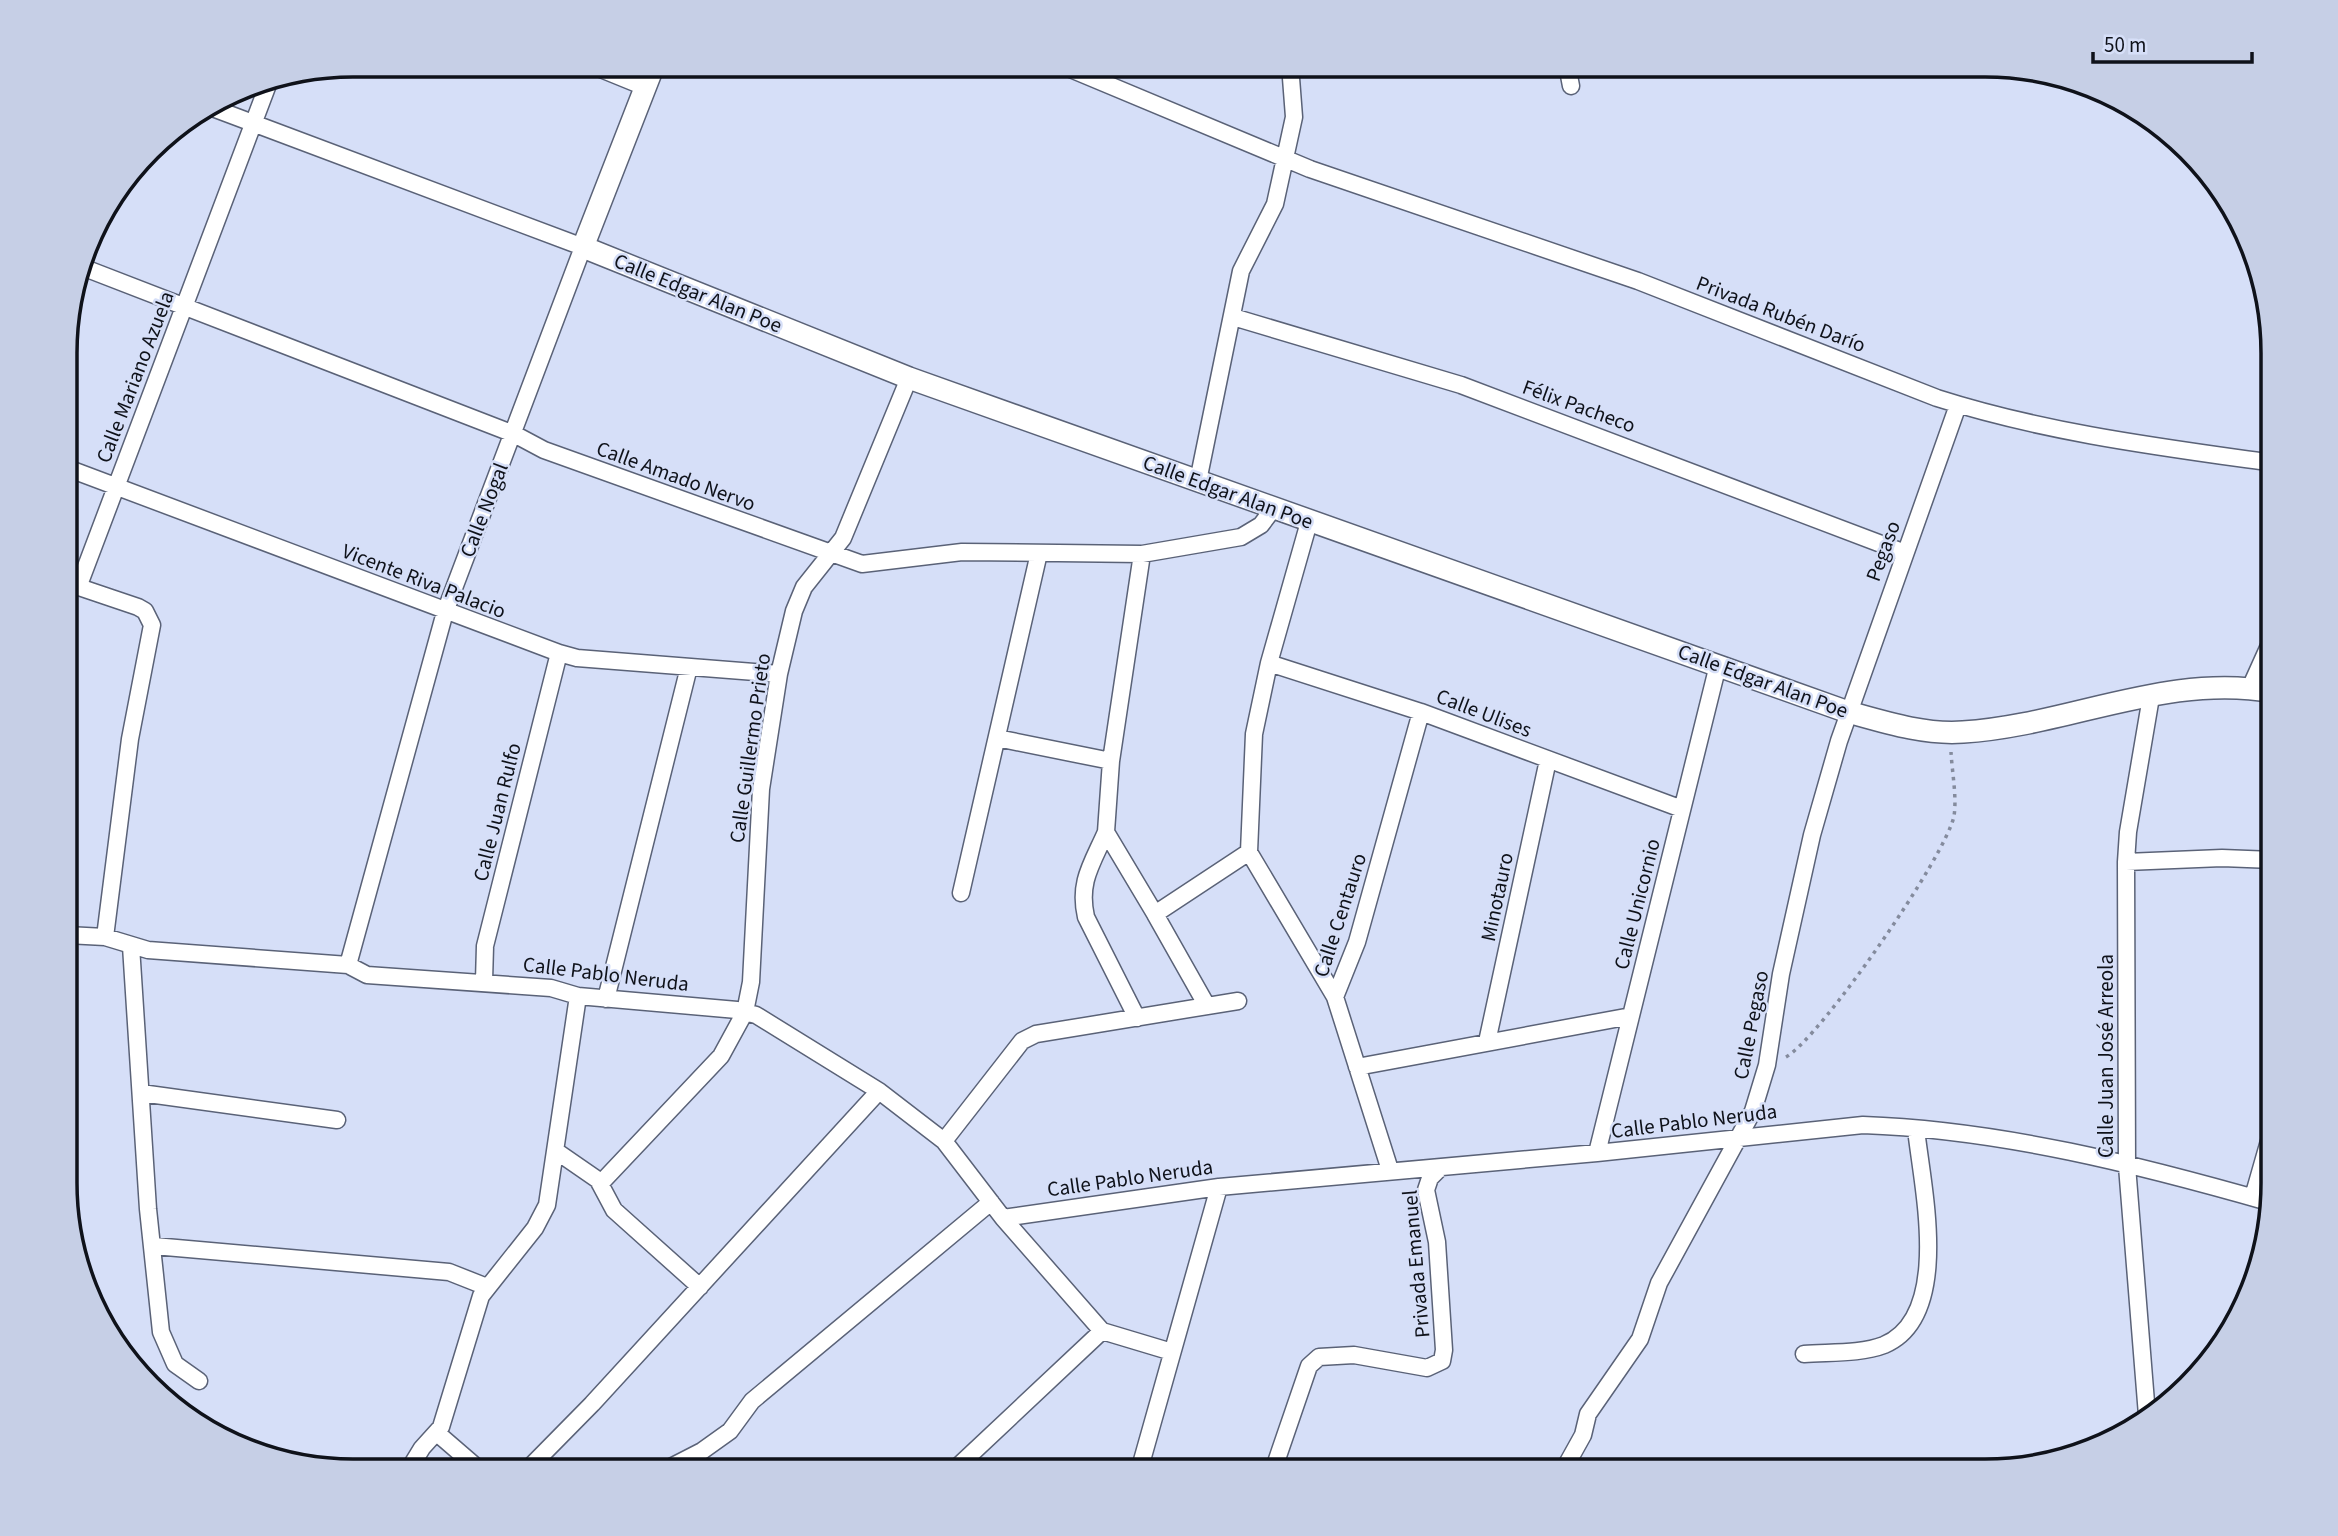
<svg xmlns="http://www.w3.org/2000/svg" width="2338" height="1536" font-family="'Source Sans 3',sans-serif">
  <rect width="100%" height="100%" fill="#d6dff8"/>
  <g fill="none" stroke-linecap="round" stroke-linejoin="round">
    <!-- minor casing -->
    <g stroke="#5a6277" stroke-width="19">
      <path id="minor" d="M 591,65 L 645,87
        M 1061,65 L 1310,169 L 1638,281 L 1937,398 C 2047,433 2159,447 2273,463
        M 1567,65 L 1571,86
        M 210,107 L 583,247 L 445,612 L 348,965
        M 82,267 L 514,434 L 544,450 L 862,564 L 962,552 L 1142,554 L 1241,537 L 1261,525 L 1273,509
        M 1233,317 L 1461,385 L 1905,553
        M 67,468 L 559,653 L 577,658 L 779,674
        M 1198,481 L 1241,271 L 1275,204 L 1294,117 L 1290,65
        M 1309,522 L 1269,663 L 1254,734 L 1249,852 L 1335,997 L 1390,1170
        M 1142,554 L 1111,761 L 1106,832 L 1155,914 L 1249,852
        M 67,583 L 138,607 L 145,611 L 152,625 L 130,739 L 105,937
        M 79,585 L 269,82
        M 1269,663 L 1421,712 L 1682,809
        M 2250,688 L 2273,637
        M 997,738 L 1111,761
        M 1106,832 C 1092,864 1078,882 1086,917 L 1137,1018
        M 2126,862 L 2222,858 L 2273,860
        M 961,893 L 1039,553
        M 1155,914 L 1207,1006
        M 67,935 L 105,937 L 148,950 L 348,965 L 367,975 L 551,988 L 578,996 L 737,1010 L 756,1015 L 879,1091 L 944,1141 L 1003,1218 L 1102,1331 L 1172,1352
        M 131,946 L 148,1209 L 161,1332 L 175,1364 L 199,1381
        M 484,981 L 485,946 L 559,653
        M 1335,997 L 1357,942 L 1421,712
        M 606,999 L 689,667
        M 1487,1042 L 1548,760
        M 1357,1067 L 1631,1016
        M 141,1093 L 337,1120
        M 944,1141 L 1022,1041 L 1036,1034 L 1238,1001
        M 556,1151 L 598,1180 L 614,1210 L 700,1287
        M 1597,1153 L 1718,665
        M 600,1184 L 721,1056 L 745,1012 L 751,982 L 761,789 L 779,674 L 794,611 L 804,587 L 843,538 L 909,378
        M 2253,1197 L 2273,1127
        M 1003,1218 L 1219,1187 L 1597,1153 L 1863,1125 C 2002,1130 2139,1165 2272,1203
        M 154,1246 L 449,1272 L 487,1287
        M 1804,1354 C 1829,1352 1861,1354 1884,1345 C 1953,1316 1922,1186 1916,1129
        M 2147,1415 L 2127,1166 L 2126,862 L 2128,832 L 2151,697
        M 437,1433 L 481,1471
        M 408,1471 L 422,1448 L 441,1427 L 481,1296 L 535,1228 L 547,1205 L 578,996
        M 526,1471 L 592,1404 L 879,1091
        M 663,1471 L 702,1451 L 730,1431 L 752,1401 L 991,1202
        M 953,1471 L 1102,1331
        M 1139,1471 L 1219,1187
        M 1273,1471 L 1309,1366 L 1319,1357 L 1354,1355 L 1427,1368 L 1442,1361 L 1444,1350 L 1437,1242 L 1426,1190 L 1430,1178 L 1441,1167
        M 1563,1471 L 1583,1435 L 1588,1414 L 1640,1339 L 1659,1283 L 1753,1111 L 1767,1065 L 1781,974 L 1812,835 L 1839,741 L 1958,405"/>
    </g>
    <!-- tertiary casing -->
    <g stroke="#5a6277" stroke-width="24">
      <path id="tertiary" d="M 654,65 L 583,247 L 909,378 L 1848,712 C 1884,722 1925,735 1963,732 C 2066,726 2169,672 2273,692"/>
    </g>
    <!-- path -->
    <path stroke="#848b9d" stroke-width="3.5" stroke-dasharray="3.5 5" stroke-linecap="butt" d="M 1786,1057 C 1821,1037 1946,856 1954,816 C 1957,797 1952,772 1951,752"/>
    <!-- minor -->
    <use href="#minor" stroke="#fff" stroke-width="16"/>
    <!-- tertiary -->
    <use href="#tertiary" stroke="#fff" stroke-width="21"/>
  </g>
  <g text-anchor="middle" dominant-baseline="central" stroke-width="5" stroke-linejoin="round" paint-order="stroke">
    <!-- street labels -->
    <g font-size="21" fill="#0f121a" stroke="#d6dff8">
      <text transform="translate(698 293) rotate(22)">Calle Edgar Alan Poe</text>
      <text transform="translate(1781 314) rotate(21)">Privada Rubén Darío</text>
      <text transform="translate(135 377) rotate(-69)">Calle Mariano Azuela</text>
      <text transform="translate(1579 406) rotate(20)">Félix Pacheco</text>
      <text transform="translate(676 476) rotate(20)">Calle Amado Nervo</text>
      <text transform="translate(1228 492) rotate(20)">Calle Edgar Alan Poe</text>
      <text transform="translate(484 510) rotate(-69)">Calle Nogal</text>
      <text transform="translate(1883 551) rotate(-70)">Pegaso</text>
      <text transform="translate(424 581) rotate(21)">Vicente Riva Palacio</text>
      <text transform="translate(1763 681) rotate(20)">Calle Edgar Alan Poe</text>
      <text transform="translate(1484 713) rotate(21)">Calle Ulises</text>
      <text transform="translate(750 748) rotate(-82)">Calle Guillermo Prieto</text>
      <text transform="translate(497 812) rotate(-76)">Calle Juan Rulfo</text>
      <text transform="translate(1497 897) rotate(-78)">Minotauro</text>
      <text transform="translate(1637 904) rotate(-76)">Calle Unicornio</text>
      <text transform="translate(1340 915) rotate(-72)">Calle Centauro</text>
      <text transform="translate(606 974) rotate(7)">Calle Pablo Neruda</text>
      <text transform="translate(1751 1025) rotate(-79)">Calle Pegaso</text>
      <text transform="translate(2106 1056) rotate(-90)">Calle Juan José Arreola</text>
      <text transform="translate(1694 1121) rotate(-7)">Calle Pablo Neruda</text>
      <text transform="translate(1130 1178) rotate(-8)">Calle Pablo Neruda</text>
      <text transform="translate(1416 1264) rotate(-95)">Privada Emanuel</text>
    </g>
  </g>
  <!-- crop -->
  <path d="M0 0H2338V1536H0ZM353 77H1985A276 276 0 0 1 2261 353V1183A276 276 0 0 1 1985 1459H353A276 276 0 0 1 77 1183V353A276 276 0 0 1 353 77Z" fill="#c6cfe6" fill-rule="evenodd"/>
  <path fill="none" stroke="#0f121a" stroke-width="3.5" d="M353 77H1985A276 276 0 0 1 2261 353V1183A276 276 0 0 1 1985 1459H353A276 276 0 0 1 77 1183V353A276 276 0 0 1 353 77Z"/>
  <!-- scale -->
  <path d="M2093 52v10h159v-10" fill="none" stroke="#0f121a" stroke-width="3.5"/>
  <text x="2104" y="52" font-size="21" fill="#0f121a" stroke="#d6dff8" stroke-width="5" paint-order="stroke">50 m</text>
</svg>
